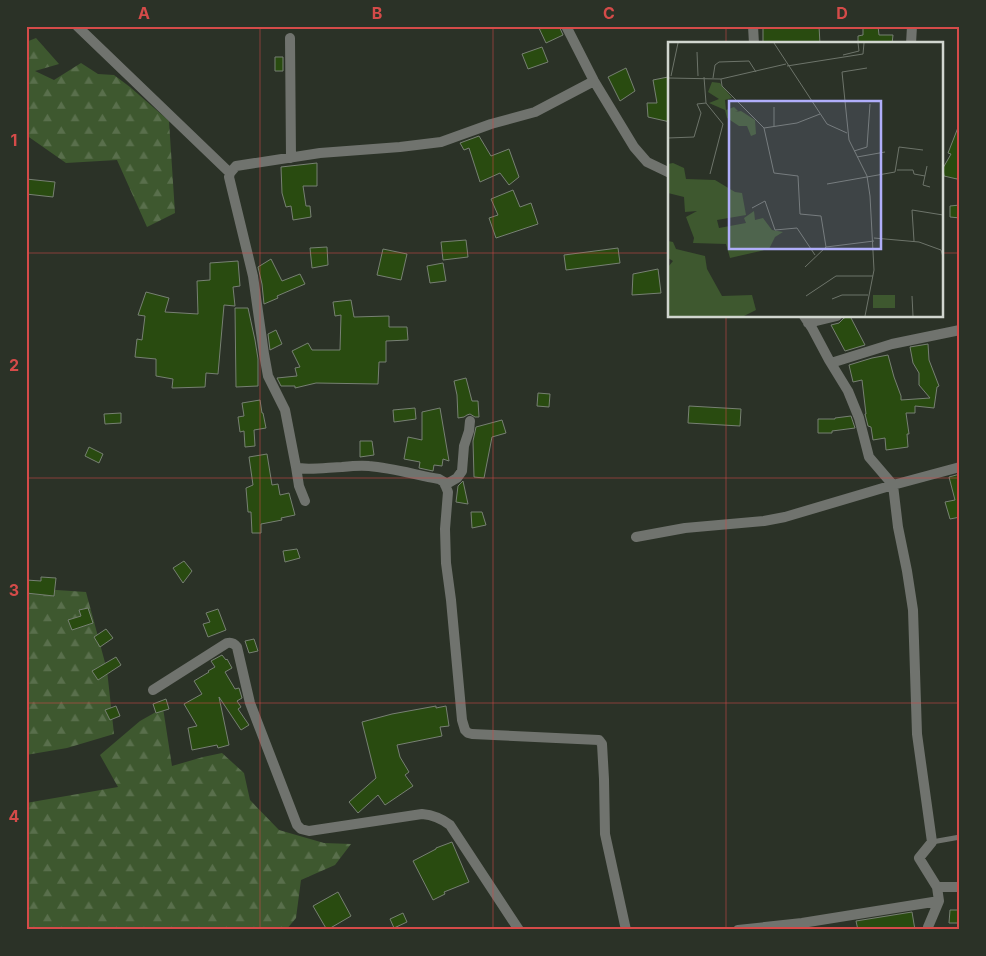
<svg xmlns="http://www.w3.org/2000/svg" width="986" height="956" font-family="Inter,sans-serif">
  <defs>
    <pattern id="forest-firs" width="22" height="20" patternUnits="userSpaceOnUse" patternTransform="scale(1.25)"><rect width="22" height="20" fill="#3e582f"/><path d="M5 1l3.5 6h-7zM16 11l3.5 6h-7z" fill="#596f4c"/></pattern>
  </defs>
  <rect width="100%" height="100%" fill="#2b3227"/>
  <!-- forest -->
  <path fill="url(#forest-firs)" d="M 36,38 L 59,64 L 35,71 L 54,80 L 81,63 L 98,74 L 114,75 L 130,87 L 169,121 L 175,213 L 147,227 L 117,160 L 66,163 L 26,135 L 26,42 Z
    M 26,581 L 42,589 L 86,592 L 107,670 L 114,734 L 67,748 L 26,755 Z
    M 163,708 L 172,766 L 203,757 L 222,753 L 244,773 L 250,800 L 279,830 L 324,843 L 351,844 L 335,865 L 301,880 L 296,918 L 286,930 L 26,930 L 26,803 L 118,787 L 100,755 L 140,721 Z"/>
  <!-- building -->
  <path fill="#294b10" stroke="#778073" d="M 538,26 L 559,26 L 563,35 L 546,43 Z
    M 763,26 L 819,26 L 820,44 L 763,44 Z
    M 863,26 L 878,26 L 879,35 L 893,35 L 892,44 L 858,44 L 858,36 L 863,35 Z
    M 542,47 L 548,62 L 528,69 L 522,54 Z
    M 275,57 L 283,57 L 283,71 L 275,71 Z
    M 626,68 L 635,91 L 620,101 L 608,77 Z
    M 668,77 L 670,83 L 670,122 L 648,117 L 647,103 L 657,103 L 653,80 Z
    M 959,125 L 960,173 L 957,179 L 944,176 L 943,168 L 951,154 L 948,153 Z
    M 479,136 L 491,156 L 509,149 L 519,177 L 509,185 L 500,173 L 480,182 L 469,148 L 464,150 L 460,143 Z
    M 317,163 L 317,186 L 303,186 L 306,206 L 310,206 L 311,217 L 293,220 L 291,206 L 286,207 L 282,193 L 281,167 Z
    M 26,179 L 55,182 L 53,197 L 26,194 Z
    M 513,190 L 520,207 L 531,203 L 538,224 L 496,238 L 489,218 L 498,215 L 491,199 Z
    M 960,205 L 960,218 L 950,217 L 950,206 Z
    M 466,240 L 468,257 L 443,260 L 441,242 Z
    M 327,247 L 328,265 L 312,268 L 310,248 Z
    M 618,248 L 620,263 L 566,270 L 564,255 Z
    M 383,249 L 407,254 L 401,280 L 377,275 Z
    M 271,259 L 282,281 L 300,274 L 305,284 L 277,296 L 278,298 L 264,304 L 262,284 L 258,267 Z
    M 238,261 L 240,286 L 233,287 L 235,306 L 224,305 L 218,374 L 206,373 L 205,387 L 172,388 L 173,379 L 156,376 L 156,359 L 135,357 L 137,339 L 142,340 L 145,316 L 138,315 L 146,292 L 169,298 L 165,312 L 198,314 L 197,281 L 210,280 L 210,263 Z
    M 443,263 L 446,281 L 430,283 L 427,266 Z
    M 658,269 L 661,293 L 632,295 L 633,274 Z
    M 351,300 L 354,317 L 389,316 L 389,327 L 407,327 L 408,340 L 386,341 L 386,362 L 379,362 L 378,384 L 316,383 L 295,388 L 295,386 L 281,386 L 277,378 L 297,376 L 295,368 L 300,367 L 292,351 L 308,343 L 312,350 L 340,350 L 341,315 L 335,316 L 333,302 Z
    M 235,308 L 248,308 L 255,340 L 258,359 L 258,386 L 236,387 Z
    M 850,316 L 865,345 L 845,351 L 831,325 L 839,323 L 844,318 Z
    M 276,330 L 282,344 L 270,350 L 268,334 Z
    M 928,344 L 929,360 L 939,386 L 937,387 L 934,408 L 915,406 L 915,413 L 906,413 L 909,434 L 907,434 L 908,447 L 886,450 L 885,438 L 873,440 L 871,427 L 868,426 L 865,414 L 866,414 L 862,380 L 853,382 L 849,365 L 872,358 L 888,355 L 894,377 L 901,396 L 901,400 L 930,398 L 919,385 L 919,373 L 913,363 L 910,347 Z
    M 466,378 L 472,401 L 478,401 L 479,417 L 475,417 L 470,414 L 467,415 L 464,417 L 458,418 L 457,395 L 454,381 Z
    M 538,393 L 550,394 L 549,407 L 537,406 Z
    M 260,400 L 262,413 L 263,413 L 266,428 L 254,430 L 255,446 L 245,447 L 244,431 L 240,432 L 238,417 L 244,416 L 242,403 Z
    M 689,406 L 741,409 L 740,426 L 688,423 Z
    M 415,408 L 416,419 L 394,422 L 393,410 Z
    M 440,408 L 449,461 L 443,459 L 442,466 L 434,465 L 433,471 L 419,468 L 420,462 L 404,459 L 408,437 L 422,440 L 422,412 Z
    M 121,413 L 121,423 L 105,424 L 104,414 Z
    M 851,416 L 855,428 L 832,431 L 832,433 L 818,433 L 818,419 L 835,419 L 835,418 Z
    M 502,420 L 506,433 L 492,437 L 484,478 L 474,477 L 473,441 L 476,427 Z
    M 360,441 L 372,441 L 374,455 L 360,457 Z
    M 89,447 L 103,454 L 99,463 L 85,456 Z
    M 267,454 L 272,485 L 278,484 L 280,495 L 289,493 L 295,515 L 281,518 L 282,520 L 261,524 L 261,533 L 252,533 L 251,512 L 248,512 L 246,488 L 253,485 L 249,457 Z
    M 960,474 L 960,517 L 950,519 L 945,502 L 955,500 L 949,477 Z
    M 463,481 L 468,504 L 456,502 L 458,486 Z
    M 471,512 L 482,512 L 486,525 L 472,528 Z
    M 297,549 L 300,558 L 285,562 L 283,551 Z
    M 184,561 L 192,571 L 183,583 L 173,568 Z
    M 41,577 L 56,578 L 54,596 L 26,593 L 26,580 L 41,581 Z
    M 88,608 L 93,623 L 72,630 L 68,620 L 81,616 L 79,610 Z
    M 218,609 L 226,630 L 208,637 L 203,624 L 210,622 L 206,613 Z
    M 106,629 L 113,638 L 100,647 L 94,637 Z
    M 254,639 L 258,651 L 249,653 L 245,641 Z
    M 222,655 L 226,660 L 227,659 L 232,668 L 225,672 L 235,689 L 239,688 L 242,698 L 237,701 L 241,707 L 238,709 L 249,725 L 241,730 L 219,697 L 229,745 L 218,748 L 217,745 L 192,750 L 188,728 L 197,726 L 184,704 L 202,694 L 194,681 L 209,672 L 208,671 L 215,667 L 211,661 Z
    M 116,657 L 121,665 L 98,680 L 92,671 Z
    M 166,699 L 169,709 L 156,713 L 153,704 Z
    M 116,706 L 120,716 L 110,720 L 105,710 Z
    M 436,706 L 436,708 L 446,706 L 449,726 L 440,727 L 442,736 L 397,745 L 400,757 L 409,772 L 405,775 L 413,786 L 385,805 L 378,795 L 358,813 L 349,802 L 376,778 L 362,722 L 392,714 Z
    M 452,842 L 469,882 L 444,892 L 445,894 L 433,900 L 413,861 L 436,849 L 436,848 Z
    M 338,892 L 351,916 L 327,930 L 313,906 Z
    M 950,910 L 960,910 L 960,923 L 949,923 Z
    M 912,912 L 915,930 L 858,930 L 856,921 Z
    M 403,913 L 407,922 L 394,928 L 390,919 Z"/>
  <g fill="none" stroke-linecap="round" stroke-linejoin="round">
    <!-- lane -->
    <path stroke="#70736e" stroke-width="5" d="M 932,842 L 960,837"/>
    <!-- street -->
    <path stroke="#70736e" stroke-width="10" d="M 77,26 L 230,173 L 229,177 L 253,276 L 264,354 L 268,376 L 285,410 L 296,467 C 304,471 331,467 342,467 C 351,466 360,465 369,466 C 393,468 416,475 439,479 L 444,482 L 448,492 L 445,529 L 446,563 L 451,600 L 462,720 L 465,730 L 468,733 L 472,734 L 599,740 L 602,744 L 604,779 L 605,834 L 626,930
      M 566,26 L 594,81 L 634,147 L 647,162 L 670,173
      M 753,26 L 754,44
      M 290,38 L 291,158
      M 911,44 L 912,26
      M 230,173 L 236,166 L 320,153 L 400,147 L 441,142 L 491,124 L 535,112 L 594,81
      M 804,316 L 812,328 L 829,360 L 848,391 L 859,418 L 869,457 L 893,485 L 898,527 L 907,571 L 913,610 L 917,734 L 932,842 L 919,858 L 937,887 L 939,901 L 928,927 L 928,930
      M 808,323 L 837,316
      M 831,363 L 892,344 L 960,330
      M 296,467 L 299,486 L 305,501
      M 445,485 L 457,478 L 462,471 L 464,446 L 469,431 L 470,421
      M 636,537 L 685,528 L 764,521 L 785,517 L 893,485 L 960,467
      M 153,690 L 227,643 C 231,642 234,643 237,647 L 250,703 L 297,825 L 301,829 L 309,831 L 422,814 C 433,815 441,818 450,825 L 519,930
      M 937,887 L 960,887
      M 738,930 L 802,923 L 939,901"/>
  </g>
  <!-- grid -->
  <path fill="none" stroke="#d54b49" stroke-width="1" stroke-opacity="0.55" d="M 260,26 L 260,930M 493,26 L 493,930M 726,26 L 726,44M 26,253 L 670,253M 942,253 L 960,253M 726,316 L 726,930M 26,478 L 960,478M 26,703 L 960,703"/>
  <!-- overview -->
  <g transform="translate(668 42)">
    <rect width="275" height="275" fill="#2b3227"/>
    <path d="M 44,40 L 52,41 L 64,56 L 57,58 L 58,68 L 66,65 L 70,69 L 67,70 L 73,69 L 87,78 L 88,92 L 83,94 L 79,84 L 71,84 L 59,76 L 57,68 L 41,61 L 51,57 L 40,50 ZM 5,121 L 16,126 L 18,137 L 47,138 L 67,150 L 74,151 L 78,173 L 49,178 L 51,186 L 78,181 L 76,176 L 86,169 L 87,178 L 95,176 L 104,188 L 115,190 L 107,195 L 101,207 L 62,216 L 58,202 L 25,201 L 26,196 L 18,175 L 29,169 L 17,170 L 16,155 L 0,151 L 0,122 ZM 0,199 L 5,200 L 8,207 L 37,214 L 39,227 L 54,254 L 84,253 L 88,268 L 76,274 L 0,274 L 0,225 L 5,219 L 0,216 Z" fill="#3e582f"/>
    <path d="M 205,253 L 227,253 L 227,266 L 205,266 Z" fill="#3e582f"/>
    <path fill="none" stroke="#6d746a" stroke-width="1" d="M 106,1 L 159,82 L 179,91M 29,10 L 30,34M 175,13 L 191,9 L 190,1M 119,24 L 195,12 L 196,1M 3,34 L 10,1M 36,35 L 38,61 L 55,82 L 42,132M 0,36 L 53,37 L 118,22M 45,36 L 47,23 L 51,20 L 81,19 L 88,30M 53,37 L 54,44 L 96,86 L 106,131 L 130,134 L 132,172 L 153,174 L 158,205M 106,65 L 106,84M 96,86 L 129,81 L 152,72M 0,96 L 26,95 L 33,71 L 29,62 L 38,61M 186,109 L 199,105 L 202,62M 189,115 L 217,110M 259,124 L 255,143 L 262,145M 229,128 L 245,128 L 246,132 L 257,134M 159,142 L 227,130 L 231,105 L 255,108M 84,166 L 97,159 L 107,188 L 129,186 L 147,213M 206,196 L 251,200 L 273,208 L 275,215M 246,199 L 244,168 L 275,173M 137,225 L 158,205 L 206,199M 138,254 L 168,234 L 205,234M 244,254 L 245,274M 164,257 L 174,253 L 200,253M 197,274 L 206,228 L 202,154 L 199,134 L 181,98 L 174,30 L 199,26"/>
    <path fill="#b0aefa" fill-opacity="0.15" stroke="#b0aefa" stroke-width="2.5" d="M 61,59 L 213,59 L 213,207 L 61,207 Z"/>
    <rect width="275" height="275" fill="none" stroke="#d1d6cf" stroke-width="2.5"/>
  </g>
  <!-- border -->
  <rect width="986" height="956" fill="none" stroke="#2b3227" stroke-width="55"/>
  <rect x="28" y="28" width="930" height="900" fill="none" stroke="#d54b49" stroke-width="2"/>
  <g font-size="16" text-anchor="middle" font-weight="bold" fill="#d54b49">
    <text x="144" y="19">A</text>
    <text x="377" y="19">B</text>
    <text x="609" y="19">C</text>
    <text x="842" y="19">D</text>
    <text x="14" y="146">1</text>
    <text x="14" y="371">2</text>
    <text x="14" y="596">3</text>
    <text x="14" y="822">4</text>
  </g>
</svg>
